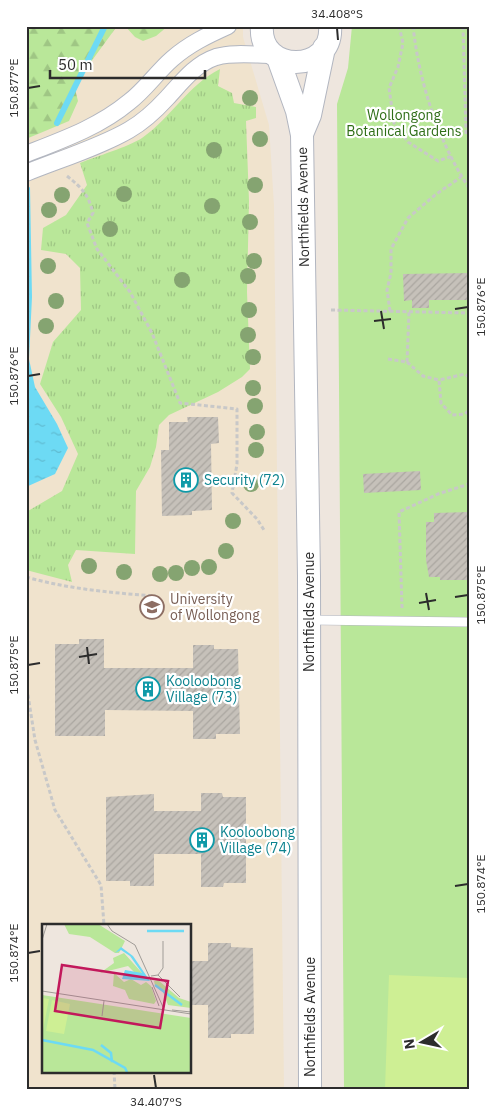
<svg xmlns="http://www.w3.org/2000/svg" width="495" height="1115" font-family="'IBM Plex Sans',sans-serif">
  <defs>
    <pattern id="grass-tufts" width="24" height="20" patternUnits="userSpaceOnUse" patternTransform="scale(1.25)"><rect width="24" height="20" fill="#b9e799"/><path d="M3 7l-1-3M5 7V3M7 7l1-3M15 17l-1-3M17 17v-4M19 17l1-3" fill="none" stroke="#9fc684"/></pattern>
    <pattern id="forest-firs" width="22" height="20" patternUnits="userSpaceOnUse" patternTransform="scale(1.25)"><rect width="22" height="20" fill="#b9e799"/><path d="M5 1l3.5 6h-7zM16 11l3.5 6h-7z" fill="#9fc684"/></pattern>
    <pattern id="water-ripples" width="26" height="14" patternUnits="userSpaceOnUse" patternTransform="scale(1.25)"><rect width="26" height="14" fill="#6ddaf4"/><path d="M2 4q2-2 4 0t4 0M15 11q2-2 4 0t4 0" fill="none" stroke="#5fbbd1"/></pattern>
    <pattern id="building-hatch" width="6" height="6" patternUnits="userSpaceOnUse" patternTransform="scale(1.25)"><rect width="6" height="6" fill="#c6c1ba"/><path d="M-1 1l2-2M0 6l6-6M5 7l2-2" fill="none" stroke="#aaa6a0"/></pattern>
  </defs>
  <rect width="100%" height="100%" fill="#eee6de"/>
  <!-- education -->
  <path fill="#f0e3cd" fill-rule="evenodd" d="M 26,26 L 243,26 L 243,37 L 269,125 L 274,206 L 284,1089 L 26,1089 ZM 44,925 L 190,925 L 190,1071 L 44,1071 Z"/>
  <!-- grass -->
  <path fill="url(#grass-tufts)" d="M 220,69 L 218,86 L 232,93 L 234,103 L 256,107 L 256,118 L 246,121 L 249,201 L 247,292 L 250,369 L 242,377 L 218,392 L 169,415 L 159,425 L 156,447 L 150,467 L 136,491 L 135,554 L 76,550 L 68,565 L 72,582 L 26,570 L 26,515 L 28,511 L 62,491 L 78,454 L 61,417 L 40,384 L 53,342 L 81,310 L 80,268 L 66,254 L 41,250 L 43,228 L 66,215 L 87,185 L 80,163 C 97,156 128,147 142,138 C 171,118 188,85 220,69 Z"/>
  <!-- forest -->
  <path fill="url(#forest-firs)" d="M 32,26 L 123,26 L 115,29 L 74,85 L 78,101 L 69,121 L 26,139 L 26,92 L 28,91 L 26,82 L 26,34 Z
    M 125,26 L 168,26 L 156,36 L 143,41 L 135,37 Z"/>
  <!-- garden -->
  <path fill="#b9e799" d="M 352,26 L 469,26 L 469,1089 L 344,1089 L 337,104 L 348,68 Z"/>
  <!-- pitch -->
  <path fill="#ceef94" d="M 389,975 L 469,978 L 469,1089 L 385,1089 Z"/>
  <!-- water -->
  <path fill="url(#water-ripples)" d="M 30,187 L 32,297 L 29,359 L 35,387 L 57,424 L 68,448 L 55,474 L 26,487 L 26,189 Z"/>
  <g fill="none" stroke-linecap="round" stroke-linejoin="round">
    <!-- stream -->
    <path stroke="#6ddaf4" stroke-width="6" d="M 57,123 L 105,26"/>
  </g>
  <!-- building -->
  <path fill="url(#building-hatch)" d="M 469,273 L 469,300 L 429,300 L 429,308 L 412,308 L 412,300 L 404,301 L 403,274 Z
    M 187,417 L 218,417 L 219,443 L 211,444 L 212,510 L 192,511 L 192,515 L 162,516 L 161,450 L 169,450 L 169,422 L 188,422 Z
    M 420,471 L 421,490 L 364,493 L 363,474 Z
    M 469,512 L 469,580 L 440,580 L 440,577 L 429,577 L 426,560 L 426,522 L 434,522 L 434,513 Z
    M 79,639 L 104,639 L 104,668 L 193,668 L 193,645 L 214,645 L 214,649 L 238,649 L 240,734 L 216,734 L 216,739 L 193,739 L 193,711 L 105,710 L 105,736 L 55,736 L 55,644 L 79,644 Z
    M 201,793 L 222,793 L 223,797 L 246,797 L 246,883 L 224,883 L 223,887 L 201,887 L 201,854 L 154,854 L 154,886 L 130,886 L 130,881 L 106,881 L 106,797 L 154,794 L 154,811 L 201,811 Z
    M 208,943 L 231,943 L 231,947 L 253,948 L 254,1034 L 231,1034 L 231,1038 L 208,1038 L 208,1005 L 190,1005 L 190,961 L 208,961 Z"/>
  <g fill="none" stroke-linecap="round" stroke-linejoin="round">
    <!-- service casing -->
    <g stroke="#b2b6c0" stroke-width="10">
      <path id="service" d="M 309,620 L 466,622"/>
    </g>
    <!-- minor casing -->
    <g stroke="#b2b6c0" stroke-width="18">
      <path id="minor" d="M 26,154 C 62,140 99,127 129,102 C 145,90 157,72 172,59 C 189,44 208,35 228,26
        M 26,173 C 58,160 100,147 129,130 C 143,122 156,110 167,98 C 181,83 195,64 216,57 C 233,52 255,55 273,55"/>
    </g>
    <!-- secondary casing -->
    <g stroke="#b2b6c0" stroke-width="24">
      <path id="secondary" d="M 262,26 C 258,74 334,74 330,26
        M 278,58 L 297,111 L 302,135 L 309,576 L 310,1089
        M 302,134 L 310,115 L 324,48"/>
    </g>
    <!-- path -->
    <path stroke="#c8c8c8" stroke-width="3" stroke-dasharray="4 2.5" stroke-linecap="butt" d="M 399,26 L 403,43 L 398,67 L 389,88 L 394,123 L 408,142 L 438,161 L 452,156
      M 413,26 C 419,82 438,141 469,188
      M 463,26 L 466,134 L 469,137
      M 67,176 C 82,188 88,194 93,213 L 87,223 L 97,249 L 130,292 L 152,333 L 180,403 L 237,409 L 237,464 L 232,493 L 257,519 L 264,530
      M 468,304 L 469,307
      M 331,310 L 469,313
      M 390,311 L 387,290 L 391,273 L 391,249 L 408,218 L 435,195 L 461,177
      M 388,359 L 407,362 L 409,312
      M 407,362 L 423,376 L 439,380
      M 469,377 L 465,374 L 439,380 L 441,403 L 452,415 L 465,414 L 469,410
      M 26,577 C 69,589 112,593 156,596
      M 402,608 L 399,512 L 438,494 L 469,484
      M 26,682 L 35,740 L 55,810 L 101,885 L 104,925
      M 114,1071 L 115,1089"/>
    <!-- service -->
    <use href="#service" stroke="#fff" stroke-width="9"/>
    <!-- minor -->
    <use href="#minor" stroke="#fff" stroke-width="16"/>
    <!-- secondary -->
    <use href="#secondary" stroke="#fff" stroke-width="22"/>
  </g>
  <!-- trees -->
  <g fill="#85a471">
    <circle cx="250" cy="98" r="8"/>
    <circle cx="260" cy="139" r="8"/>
    <circle cx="214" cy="150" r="8"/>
    <circle cx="255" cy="185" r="8"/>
    <circle cx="124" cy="194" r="8"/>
    <circle cx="62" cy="195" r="8"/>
    <circle cx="212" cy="206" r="8"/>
    <circle cx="49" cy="210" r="8"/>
    <circle cx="250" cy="222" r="8"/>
    <circle cx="110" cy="229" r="8"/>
    <circle cx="254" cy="261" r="8"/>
    <circle cx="48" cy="266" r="8"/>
    <circle cx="248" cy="276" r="8"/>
    <circle cx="182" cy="280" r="8"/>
    <circle cx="56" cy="301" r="8"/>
    <circle cx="249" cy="310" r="8"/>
    <circle cx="46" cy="326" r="8"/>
    <circle cx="248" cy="335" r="8"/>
    <circle cx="253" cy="357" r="8"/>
    <circle cx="253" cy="388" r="8"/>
    <circle cx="255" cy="406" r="8"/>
    <circle cx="257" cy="432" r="8"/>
    <circle cx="256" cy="450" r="8"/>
    <circle cx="251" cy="484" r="8"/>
    <circle cx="233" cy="521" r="8"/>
    <circle cx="226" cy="551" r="8"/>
    <circle cx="89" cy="566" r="8"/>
    <circle cx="209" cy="567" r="8"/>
    <circle cx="192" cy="568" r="8"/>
    <circle cx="124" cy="572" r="8"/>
    <circle cx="176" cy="573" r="8"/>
    <circle cx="160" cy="574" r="8"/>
  </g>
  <!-- ticks -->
  <path fill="none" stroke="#2c2c2c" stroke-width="2" d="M 337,28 L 338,40M 28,88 L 40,86M 455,309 L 468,307M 381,311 L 384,329M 374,321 L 391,319M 28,376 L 40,374M 426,593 L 429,610M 455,597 L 468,595M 419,603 L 436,600M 87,647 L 89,664M 79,657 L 97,654M 28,665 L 40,663M 455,886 L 468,884M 28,953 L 40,951M 154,1075 L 156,1088"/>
  <!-- icons -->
  <defs>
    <g id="building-ring" transform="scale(1.25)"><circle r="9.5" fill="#fff" stroke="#0f9aa8" stroke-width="1.5"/><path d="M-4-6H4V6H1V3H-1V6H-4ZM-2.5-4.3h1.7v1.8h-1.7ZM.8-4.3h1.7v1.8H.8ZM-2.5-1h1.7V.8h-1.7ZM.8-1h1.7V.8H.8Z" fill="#0f9aa8"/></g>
    <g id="university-ring" transform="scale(1.25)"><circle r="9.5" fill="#fff" stroke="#8d6e63" stroke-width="1.5"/><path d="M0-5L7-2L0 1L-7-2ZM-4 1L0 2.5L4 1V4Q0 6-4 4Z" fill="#8d6e63"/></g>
  </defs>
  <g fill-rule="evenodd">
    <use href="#building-ring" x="186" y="480"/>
    <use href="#university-ring" x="152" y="607"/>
    <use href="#building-ring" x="148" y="689"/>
    <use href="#building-ring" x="202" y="840"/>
  </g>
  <g text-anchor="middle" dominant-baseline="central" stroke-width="4.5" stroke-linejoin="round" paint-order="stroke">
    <!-- park labels -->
    <g font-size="14" fill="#2f6e17" stroke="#fff">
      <text x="404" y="115">Wollongong<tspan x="404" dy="16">Botanical Gardens</tspan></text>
    </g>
    <!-- street labels -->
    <g font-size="14" fill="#2c2c2c" stroke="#fff">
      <text transform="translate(303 207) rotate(-91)">Northfields Avenue</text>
      <text transform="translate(309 612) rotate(-90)">Northfields Avenue</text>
      <text transform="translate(310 1017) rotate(-90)">Northfields Avenue</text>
    </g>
    <!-- culture labels -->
    <g font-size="14" fill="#0d838f" stroke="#fff" text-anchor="start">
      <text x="204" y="480">Security (72)</text>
      <text x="166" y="681">Kooloobong<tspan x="166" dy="16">Village (73)</tspan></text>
      <text x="220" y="832">Kooloobong<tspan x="220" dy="16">Village (74)</tspan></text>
    </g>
    <!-- education labels -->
    <g font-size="14" fill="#785e54" stroke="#fff" text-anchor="start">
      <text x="170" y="599">University<tspan x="170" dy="16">of Wollongong</tspan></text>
    </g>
  </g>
  <!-- overview -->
  <g transform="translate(42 924)">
    <rect width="149" height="149" fill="#eee6de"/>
    <path d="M 22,0 L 56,0 L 83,17 L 77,29 L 73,29 L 48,13 L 27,10 ZM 82,29 L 100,49 L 94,50 L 86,42 L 58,49 L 72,39 L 71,34 ZM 72,49 L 82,58 L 89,55 L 99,61 L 104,58 L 109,62 L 114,77 L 112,80 L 87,75 L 83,66 L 71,62 Z" fill="#b9e799"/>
    <path d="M 116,56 L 137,74 L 149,78 L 149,84 L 126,81 L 121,68 L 113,62 L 112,57 Z" fill="#b9e799"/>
    <path d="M 0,71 L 149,94 L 149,148 L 0,148 Z" fill="#b9e799"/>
    <path d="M 0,74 L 7,75 L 1,106 L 0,106 ZM 10,76 L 28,80 L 22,110 L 4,107 Z" fill="#ceef94"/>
    <path d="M 79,23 L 91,32 L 108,57 L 80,55 L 83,46 L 100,49 L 88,32 L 79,26 L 73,29 Z" fill="#6ddaf4"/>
    <path fill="none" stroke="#6ddaf4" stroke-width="2.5" d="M 105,7 L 142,7M 113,61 L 140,81M 0,116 L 51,126 L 83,144 L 85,148M 59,121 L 69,129 L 70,138"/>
    <path fill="none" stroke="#a09c97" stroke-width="1" d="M 65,0 L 70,7 L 93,21 L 121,83M 0,16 L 5,0M 116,51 L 121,44 L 121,17M 109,52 L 116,51 L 138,73M 110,63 L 117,82M 0,67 L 149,90M 130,86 L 149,88M 60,92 L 62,77"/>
    <path fill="#c2185b" fill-opacity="0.15" stroke="#c2185b" stroke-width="2.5" d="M 20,41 L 126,57 L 118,104 L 13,87 Z"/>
    <rect width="149" height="149" fill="none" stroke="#2c2c2c" stroke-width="2.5"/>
  </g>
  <!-- border -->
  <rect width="495" height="1115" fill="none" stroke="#ffffff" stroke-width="55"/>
  <!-- north arrow -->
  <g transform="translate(422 1042) rotate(261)" stroke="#ffffff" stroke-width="4" paint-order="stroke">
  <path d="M0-4L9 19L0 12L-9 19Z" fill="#2c2c2c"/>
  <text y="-8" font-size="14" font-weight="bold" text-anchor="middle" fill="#2c2c2c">N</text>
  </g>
  <!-- scale -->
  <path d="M50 70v8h155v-8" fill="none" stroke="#2c2c2c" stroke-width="2.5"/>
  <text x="58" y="70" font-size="15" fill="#2c2c2c" stroke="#ffffff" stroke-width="4" paint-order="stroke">50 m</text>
  <rect x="28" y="28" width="440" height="1060" fill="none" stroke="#2c2c2c" stroke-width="2"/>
  <g font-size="12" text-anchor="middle" fill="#2c2c2c">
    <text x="337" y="18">34.408°S</text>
    <text transform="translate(14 88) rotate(-90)" y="4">150.877°E</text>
    <text transform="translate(481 307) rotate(-90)" y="4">150.876°E</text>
    <text transform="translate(14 376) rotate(-90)" y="4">150.876°E</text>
    <text transform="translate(481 595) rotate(-90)" y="4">150.875°E</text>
    <text transform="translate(14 665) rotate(-90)" y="4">150.875°E</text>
    <text transform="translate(481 884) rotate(-90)" y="4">150.874°E</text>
    <text transform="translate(14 953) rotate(-90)" y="4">150.874°E</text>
    <text x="156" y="1106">34.407°S</text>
  </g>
</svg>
